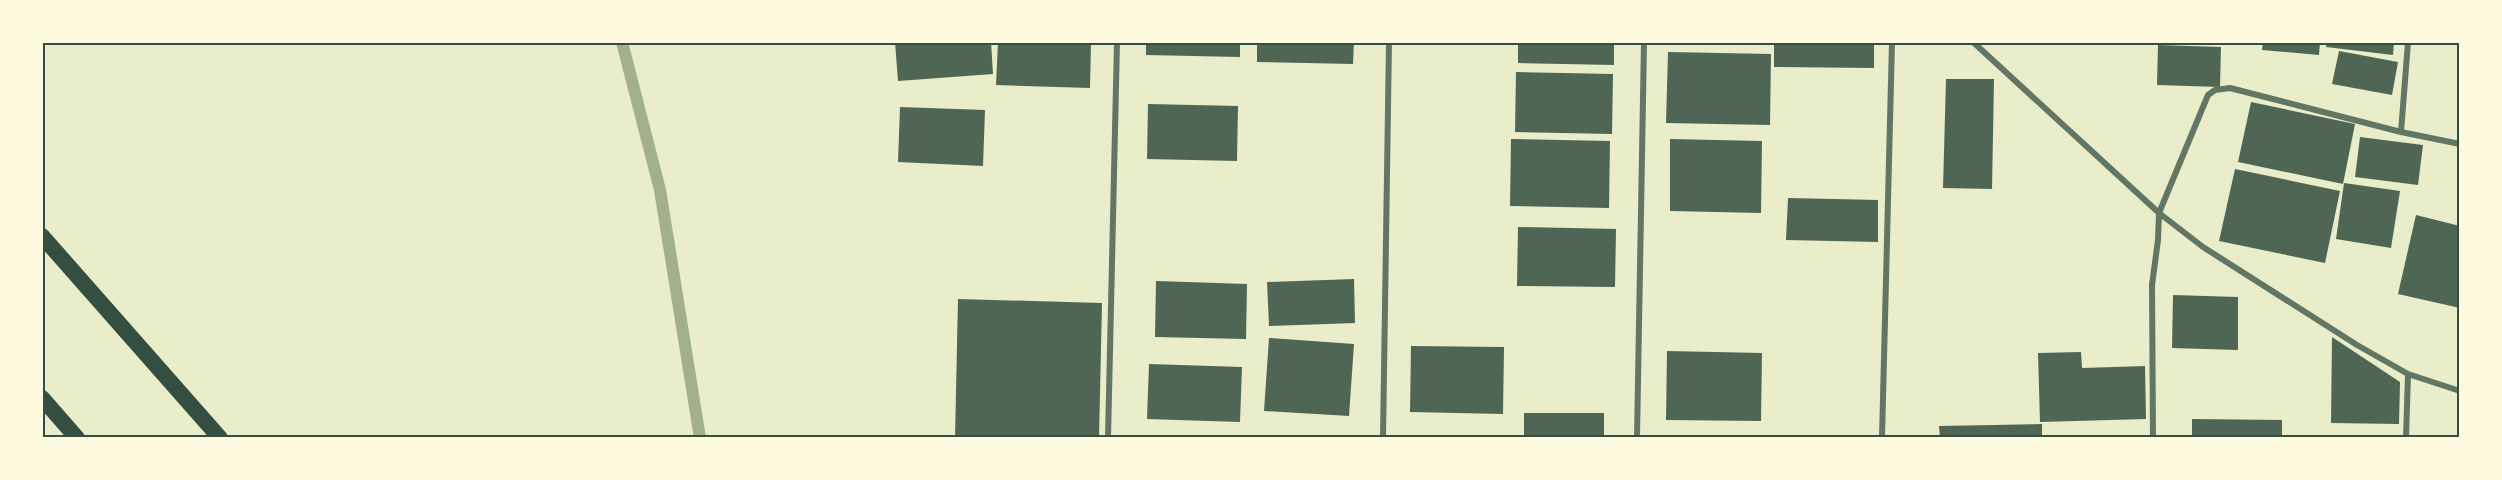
<svg xmlns="http://www.w3.org/2000/svg" width="2502" height="480" font-family="'Exo 2',sans-serif">
  <rect width="100%" height="100%" fill="#e9edc9"/>
  <g fill="none" stroke-linecap="round" stroke-linejoin="round">
    <!-- stream -->
    <path stroke="#a3b18a" stroke-width="12" d="M 622,42 L 660,190 L 700,438"/>
  </g>
  <!-- building -->
  <path fill="#4f6655" d="M 895,42 L 991,42 L 993,74 L 898,81 Z
    M 998,42 L 1091,42 L 1090,88 L 996,85 Z
    M 1146,42 L 1240,42 L 1240,57 L 1146,55 Z
    M 1257,42 L 1354,42 L 1353,64 L 1257,62 Z
    M 1518,42 L 1614,42 L 1614,65 L 1518,63 Z
    M 1774,42 L 1874,42 L 1874,68 L 1774,67 Z
    M 2263,42 L 2320,42 L 2319,55 L 2262,50 Z
    M 2327,42 L 2394,42 L 2393,55 L 2326,47 Z
    M 2158,45 L 2221,47 L 2220,87 L 2157,85 Z
    M 2339,51 L 2398,62 L 2392,95 L 2332,84 Z
    M 1668,52 L 1771,54 L 1770,125 L 1666,123 Z
    M 1516,72 L 1613,74 L 1612,134 L 1515,132 Z
    M 1946,79 L 1994,79 L 1992,189 L 1943,188 Z
    M 2251,102 L 2355,124 L 2343,184 L 2238,162 Z
    M 1148,104 L 1238,106 L 1237,161 L 1147,159 Z
    M 900,107 L 985,110 L 983,166 L 898,162 Z
    M 2360,137 L 2423,145 L 2418,185 L 2355,177 Z
    M 1511,139 L 1610,141 L 1609,208 L 1510,206 Z
    M 1670,139 L 1762,141 L 1761,213 L 1670,211 Z
    M 2235,169 L 2340,191 L 2325,263 L 2219,241 Z
    M 2344,183 L 2400,191 L 2391,248 L 2336,239 Z
    M 1788,198 L 1878,200 L 1878,242 L 1786,240 Z
    M 2416,215 L 2460,226 L 2460,308 L 2398,294 Z
    M 1518,227 L 1616,229 L 1615,287 L 1517,286 Z
    M 1354,279 L 1355,323 L 1269,326 L 1267,282 Z
    M 1156,281 L 1247,284 L 1246,339 L 1155,337 Z
    M 2173,295 L 2238,297 L 2238,350 L 2172,348 Z
    M 958,299 L 1102,303 L 1099,438 L 955,438 Z
    M 2332,337 L 2400,382 L 2399,424 L 2331,423 Z
    M 1269,338 L 1354,344 L 1349,416 L 1264,411 Z
    M 1411,346 L 1504,347 L 1503,414 L 1410,412 Z
    M 1667,351 L 1762,353 L 1761,421 L 1666,420 Z
    M 2081,352 L 2082,368 L 2145,366 L 2146,419 L 2040,422 L 2038,353 Z
    M 1149,364 L 1242,367 L 1240,422 L 1147,419 Z
    M 1524,413 L 1604,413 L 1604,438 L 1524,438 Z
    M 2192,419 L 2282,420 L 2282,438 L 2192,438 Z
    M 2042,424 L 2042,438 L 1940,438 L 1939,426 Z"/>
  <g fill="none" stroke-linecap="round" stroke-linejoin="round">
    <!-- minor -->
    <path stroke="#617663" stroke-width="6" d="M 1973,42 L 2159,213 L 2203,247 L 2357,345 L 2408,374 L 2460,391
      M 2401,132 L 2408,42
      M 1108,438 L 1117,42
      M 1383,438 L 1389,42
      M 1637,438 L 1644,42
      M 1882,438 L 1892,42
      M 2153,438 L 2152,285 L 2158,240 L 2159,213 L 2208,95 L 2215,90 L 2230,88 L 2401,132 L 2460,144
      M 2406,438 L 2408,374"/>
    <!-- trunk -->
    <path stroke="#344e41" stroke-width="16" d="M 42,236 L 220,438
      M 42,398 L 77,438"/>
  </g>
  <!-- border -->
  <rect width="2502" height="480" fill="none" stroke="#fefae0" stroke-width="87"/>
  <rect x="44" y="44" width="2414" height="392" fill="none" stroke="#344e41" stroke-width="2"/>
</svg>
